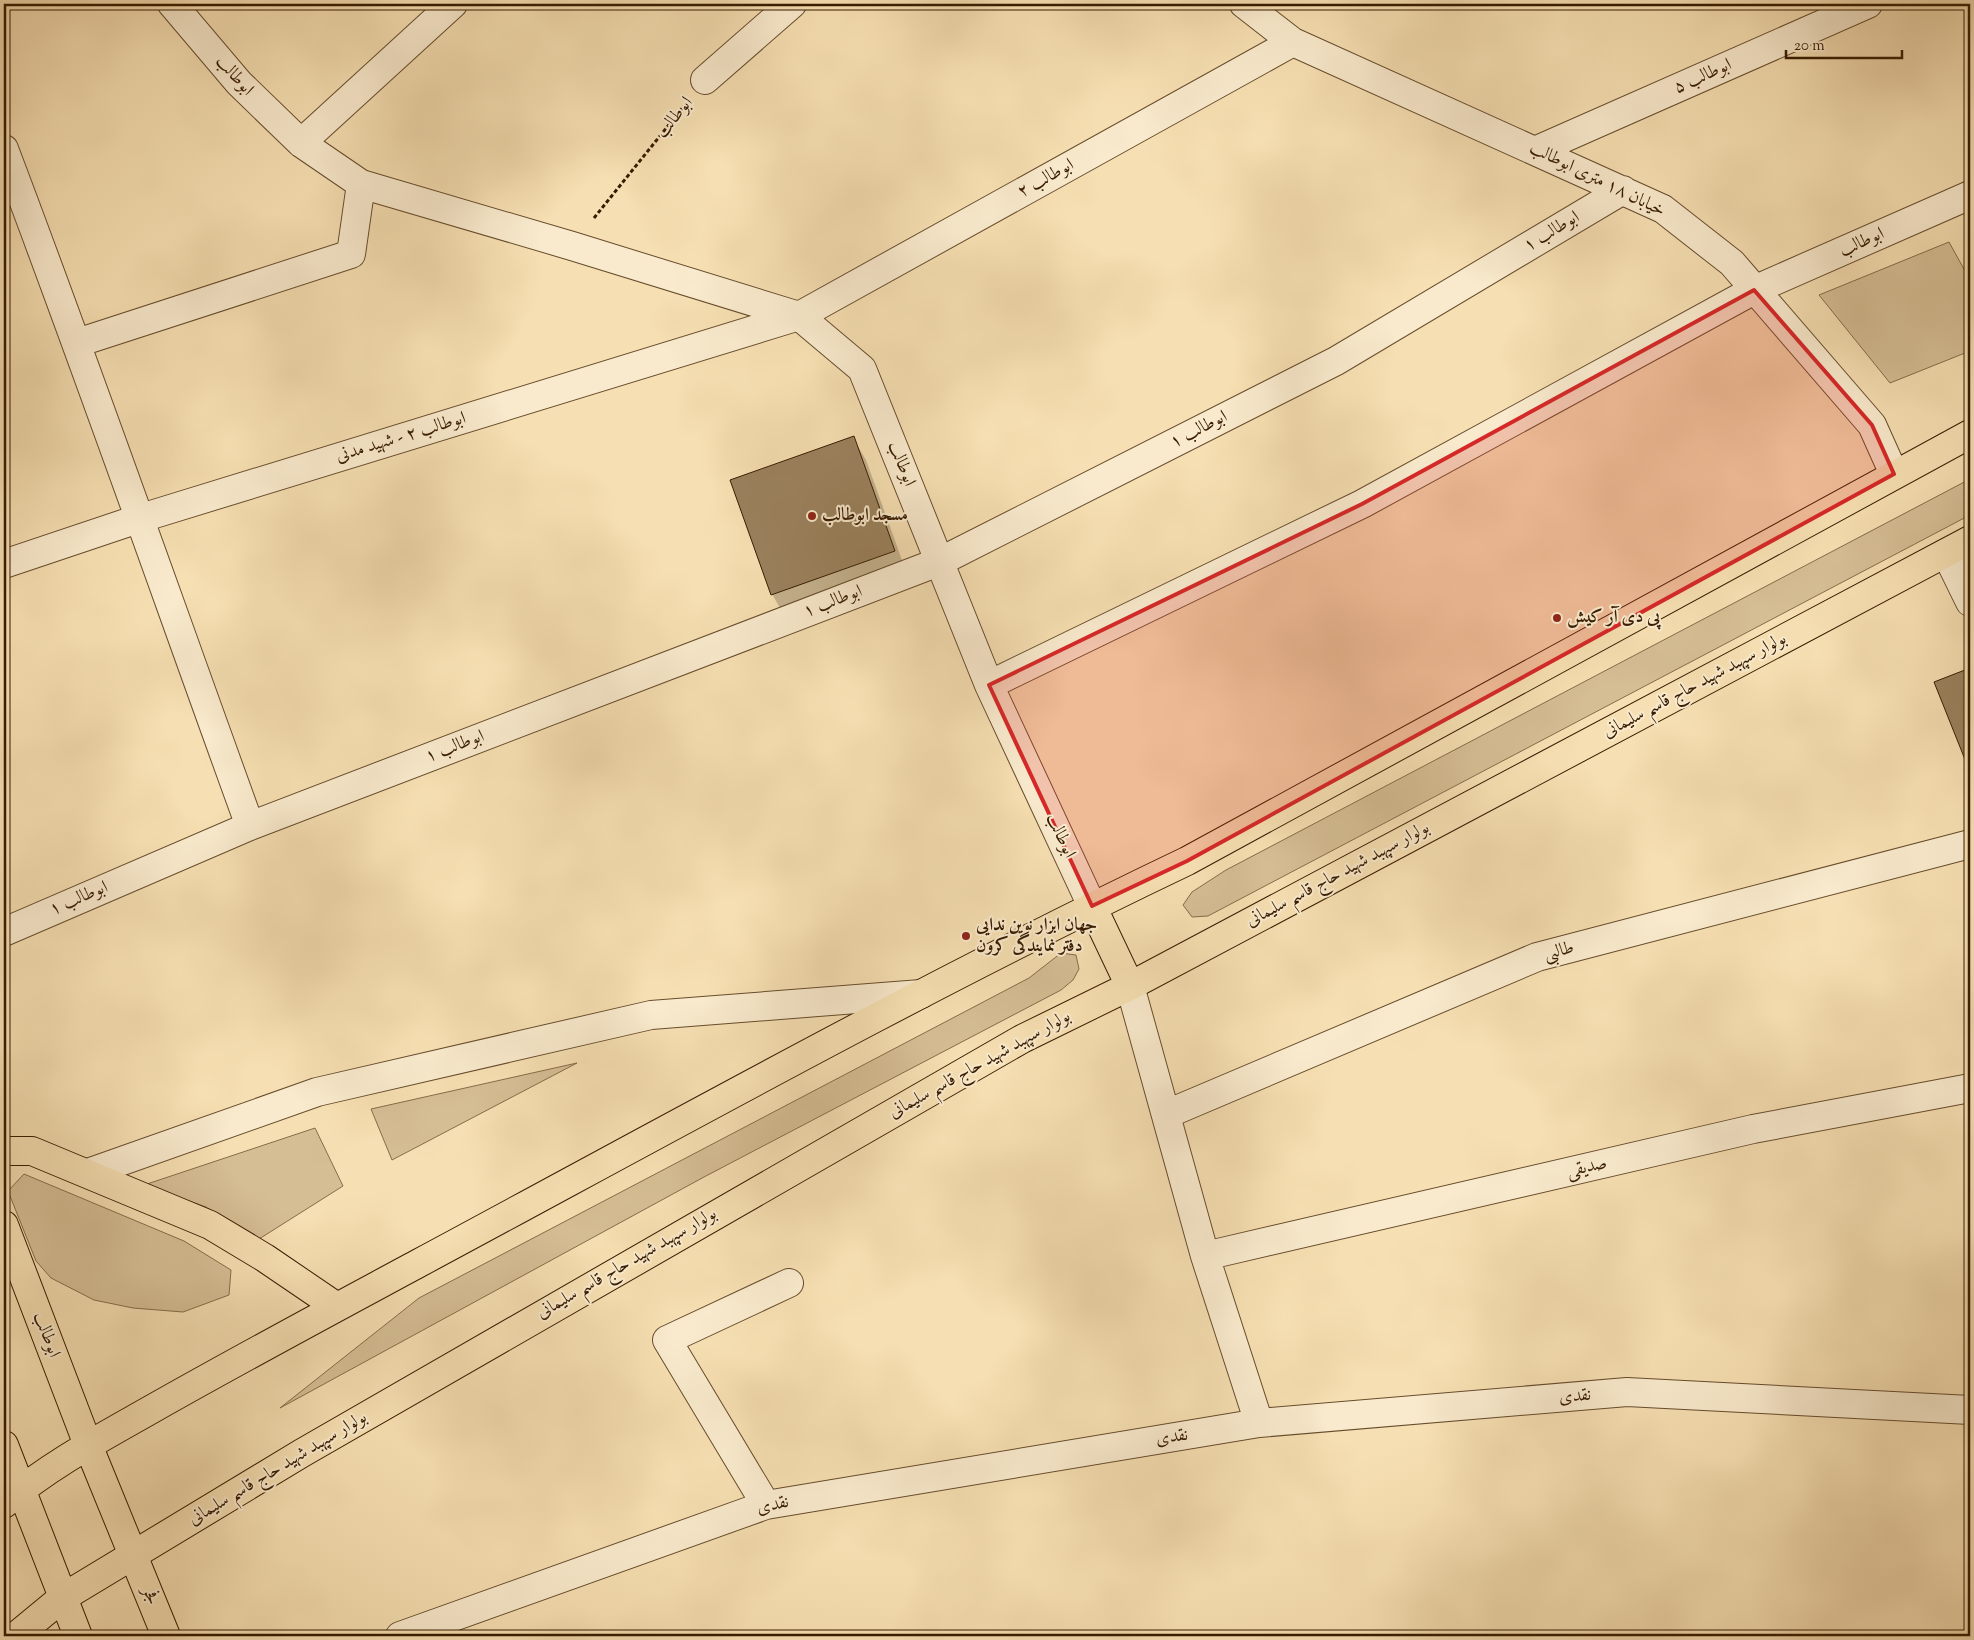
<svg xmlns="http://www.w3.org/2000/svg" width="1974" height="1640" font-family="'Sorts Mill Goudy',Amiri,serif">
  <rect width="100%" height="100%" fill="#f6dfb2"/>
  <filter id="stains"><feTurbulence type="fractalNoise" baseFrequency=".004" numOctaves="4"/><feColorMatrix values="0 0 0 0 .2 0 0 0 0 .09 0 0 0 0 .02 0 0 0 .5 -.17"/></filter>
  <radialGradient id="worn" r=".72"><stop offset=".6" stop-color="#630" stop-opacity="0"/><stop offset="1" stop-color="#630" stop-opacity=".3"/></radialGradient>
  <!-- green -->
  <path fill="#d6be94" stroke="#866c4a" d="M 1949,242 L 1970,280 L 1970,351 L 1890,383 L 1819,295 Z
    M 1970,479 L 1970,515 L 1208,916 L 1192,917 L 1183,905 L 1192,892 L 1226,870 Z
    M 1061,953 L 1076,955 L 1079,969 L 1073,980 L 1061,990 L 704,1177 L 280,1408 L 419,1298 L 1029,978 Z
    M 577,1063 L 392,1160 L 371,1109 Z
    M 315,1128 L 343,1186 L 259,1239 L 206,1207 L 144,1185 Z
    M 24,1174 L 184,1241 L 231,1270 L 229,1295 L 183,1312 L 133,1308 L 94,1300 L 51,1278 L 36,1261 L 8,1191 Z"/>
  <!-- shadow -->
  <path fill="#0003" d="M 853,438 L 866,460 L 907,574 L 785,617 L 772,594 Z
    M 1970,670 L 1970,768 L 1936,683 Z"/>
  <!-- building -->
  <path fill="#9a815d" stroke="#371b00" d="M 854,436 L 895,551 L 771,595 L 730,480 Z
    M 1970,668 L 1970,772 L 1934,682 Z"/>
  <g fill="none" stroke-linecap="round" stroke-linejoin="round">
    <!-- minor casing -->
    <g stroke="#674c2c" stroke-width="30">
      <path id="minor" d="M 172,4 L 239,83 L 301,143 L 361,184 L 572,246 L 799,316 L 862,369 L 989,685 L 1092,906
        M 1244,4 L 1293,42 L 1663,209 L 1732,263 L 1872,425 L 1894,474
        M 705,80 L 792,4
        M 301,143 L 453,4
        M 4,149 C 89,373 168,600 250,826
        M 1537,150 L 1868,4
        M 77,343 L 351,254 L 361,184
        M 1946,553 L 1970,602
        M 4,564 L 138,519 L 799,316 L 1293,42
        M 989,685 L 1362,504 L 1754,290 L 1970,195
        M 4,932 L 250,826 L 941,561 L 1336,361 L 1623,190
        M 1130,986 L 1205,1256 L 1259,1423
        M 1167,1114 L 1537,957 L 1970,844
        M 88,1173 L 317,1092 L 651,1015 L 921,994
        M 1205,1256 L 1753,1129 L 1970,1088
        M 766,1505 L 667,1340 L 789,1283
        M 400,1636 L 766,1505 L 1259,1423 L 1627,1392 L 1970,1410"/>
    </g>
    <!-- major casing -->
    <g stroke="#371b00" stroke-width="30">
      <path id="major" d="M 1092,906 L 1130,986
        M 4,1151 L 32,1151 L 210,1225 L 265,1258 L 337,1307
        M 4,1225 L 88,1445 L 166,1636
        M 4,1445 L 78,1636
        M 4,1504 C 48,1466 101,1438 152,1409 C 240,1359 330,1311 419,1263 C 674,1126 927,985 1187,861 L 1970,434
        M 16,1636 L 62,1598 L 302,1453 L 1022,1039 L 1130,986 L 1970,540"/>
    </g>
    <!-- path -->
    <path stroke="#371b00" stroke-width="3" stroke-dasharray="4 2.5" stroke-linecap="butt" d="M 594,218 L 684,106"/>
    <!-- minor -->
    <use href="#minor" stroke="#f9eacd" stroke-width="28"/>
    <!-- major -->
    <use href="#major" stroke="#f6dfb2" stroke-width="28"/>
  </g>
  <!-- marked area -->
  <path fill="#d62828" fill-opacity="0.2" stroke="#d62828" stroke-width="4" stroke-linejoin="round" d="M 1754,290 L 1872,425 L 1894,474 L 1187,861 L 1092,906 L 989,685 L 1362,504 Z"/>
  <!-- markers -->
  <g fill="#8f2418" stroke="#f9eacd" stroke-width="2">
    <circle cx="812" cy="516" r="5"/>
    <circle cx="1557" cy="618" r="5"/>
    <circle cx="966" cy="936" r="5"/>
  </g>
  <g text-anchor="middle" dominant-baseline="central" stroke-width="4" stroke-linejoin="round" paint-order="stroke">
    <!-- street labels -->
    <g font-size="18" fill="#371b00" stroke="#f9eacd">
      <text transform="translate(234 76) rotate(48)">ابوطالب</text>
      <text transform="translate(1703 77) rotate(-24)">ابوطالب ۵</text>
      <text transform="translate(675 118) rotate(-51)">ابوطالب</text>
      <text transform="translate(1046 179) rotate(-29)">ابوطالب ۲</text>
      <text transform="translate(1597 180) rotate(26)">خیابان ۱۸ متری ابوطالب</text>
      <text transform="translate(1552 232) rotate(-31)">ابوطالب ۱</text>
      <text transform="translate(1862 243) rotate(-24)">ابوطالب</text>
      <text transform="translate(1199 430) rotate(-27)">ابوطالب ۱</text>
      <text transform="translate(401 438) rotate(-17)">ابوطالب ۲ - شهید مدنی</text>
      <text transform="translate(901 464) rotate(68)">ابوطالب</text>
      <text transform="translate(833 602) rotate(-21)">ابوطالب ۱</text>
      <text transform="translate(1695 686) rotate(-28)">بولوار سپهبد شهید حاج قاسم سلیمانی</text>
      <text transform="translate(455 747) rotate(-21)">ابوطالب ۱</text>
      <text transform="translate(1060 836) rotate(65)">ابوطالب</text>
      <text transform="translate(1338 875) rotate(-28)">بولوار سپهبد شهید حاج قاسم سلیمانی</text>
      <text transform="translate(79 899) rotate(-23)">ابوطالب ۱</text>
      <text transform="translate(1559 952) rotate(-15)">طالبی</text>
      <text transform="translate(980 1065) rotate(-29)">بولوار سپهبد شهید حاج قاسم سلیمانی</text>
      <text transform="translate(1587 1168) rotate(-13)">صدیقی</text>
      <text transform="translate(627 1264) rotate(-30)">بولوار سپهبد شهید حاج قاسم سلیمانی</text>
      <text transform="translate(46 1335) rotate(69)">ابوطالب</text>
      <text transform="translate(1575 1397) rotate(-5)">نقدی</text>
      <text transform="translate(1172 1438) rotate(-9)">نقدی</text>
      <text transform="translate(278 1469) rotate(-31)">بولوار سپهبد شهید حاج قاسم سلیمانی</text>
      <text transform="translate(773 1506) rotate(-13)">نقدی</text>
      <text transform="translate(150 1596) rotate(68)">فجر</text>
    </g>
    <!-- poi labels -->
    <g font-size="18" font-weight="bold" fill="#371b00" stroke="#f9eacd" text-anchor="start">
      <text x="822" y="516">مسجد ابوطالب</text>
      <text x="1567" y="618">پی دی آر کیش</text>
      <text x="976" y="926">جهان ابزار نوین ندایی<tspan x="976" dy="21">دفتر نمایندگی کرون</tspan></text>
    </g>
  </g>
  <!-- margin -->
  <rect width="1974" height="1640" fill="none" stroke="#f6dfb2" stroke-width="20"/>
  <rect x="5" y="5" width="1964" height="1630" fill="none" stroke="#371b00" stroke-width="2.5"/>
  <rect x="10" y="10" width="1954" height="1620" fill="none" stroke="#371b00"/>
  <!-- scale -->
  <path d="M1786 50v8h116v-8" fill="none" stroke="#371b00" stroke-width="2.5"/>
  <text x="1794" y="50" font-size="15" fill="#371b00" stroke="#f9eacd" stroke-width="4" paint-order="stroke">20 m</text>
  <rect width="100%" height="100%" filter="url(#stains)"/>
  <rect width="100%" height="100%" fill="url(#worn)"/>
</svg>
